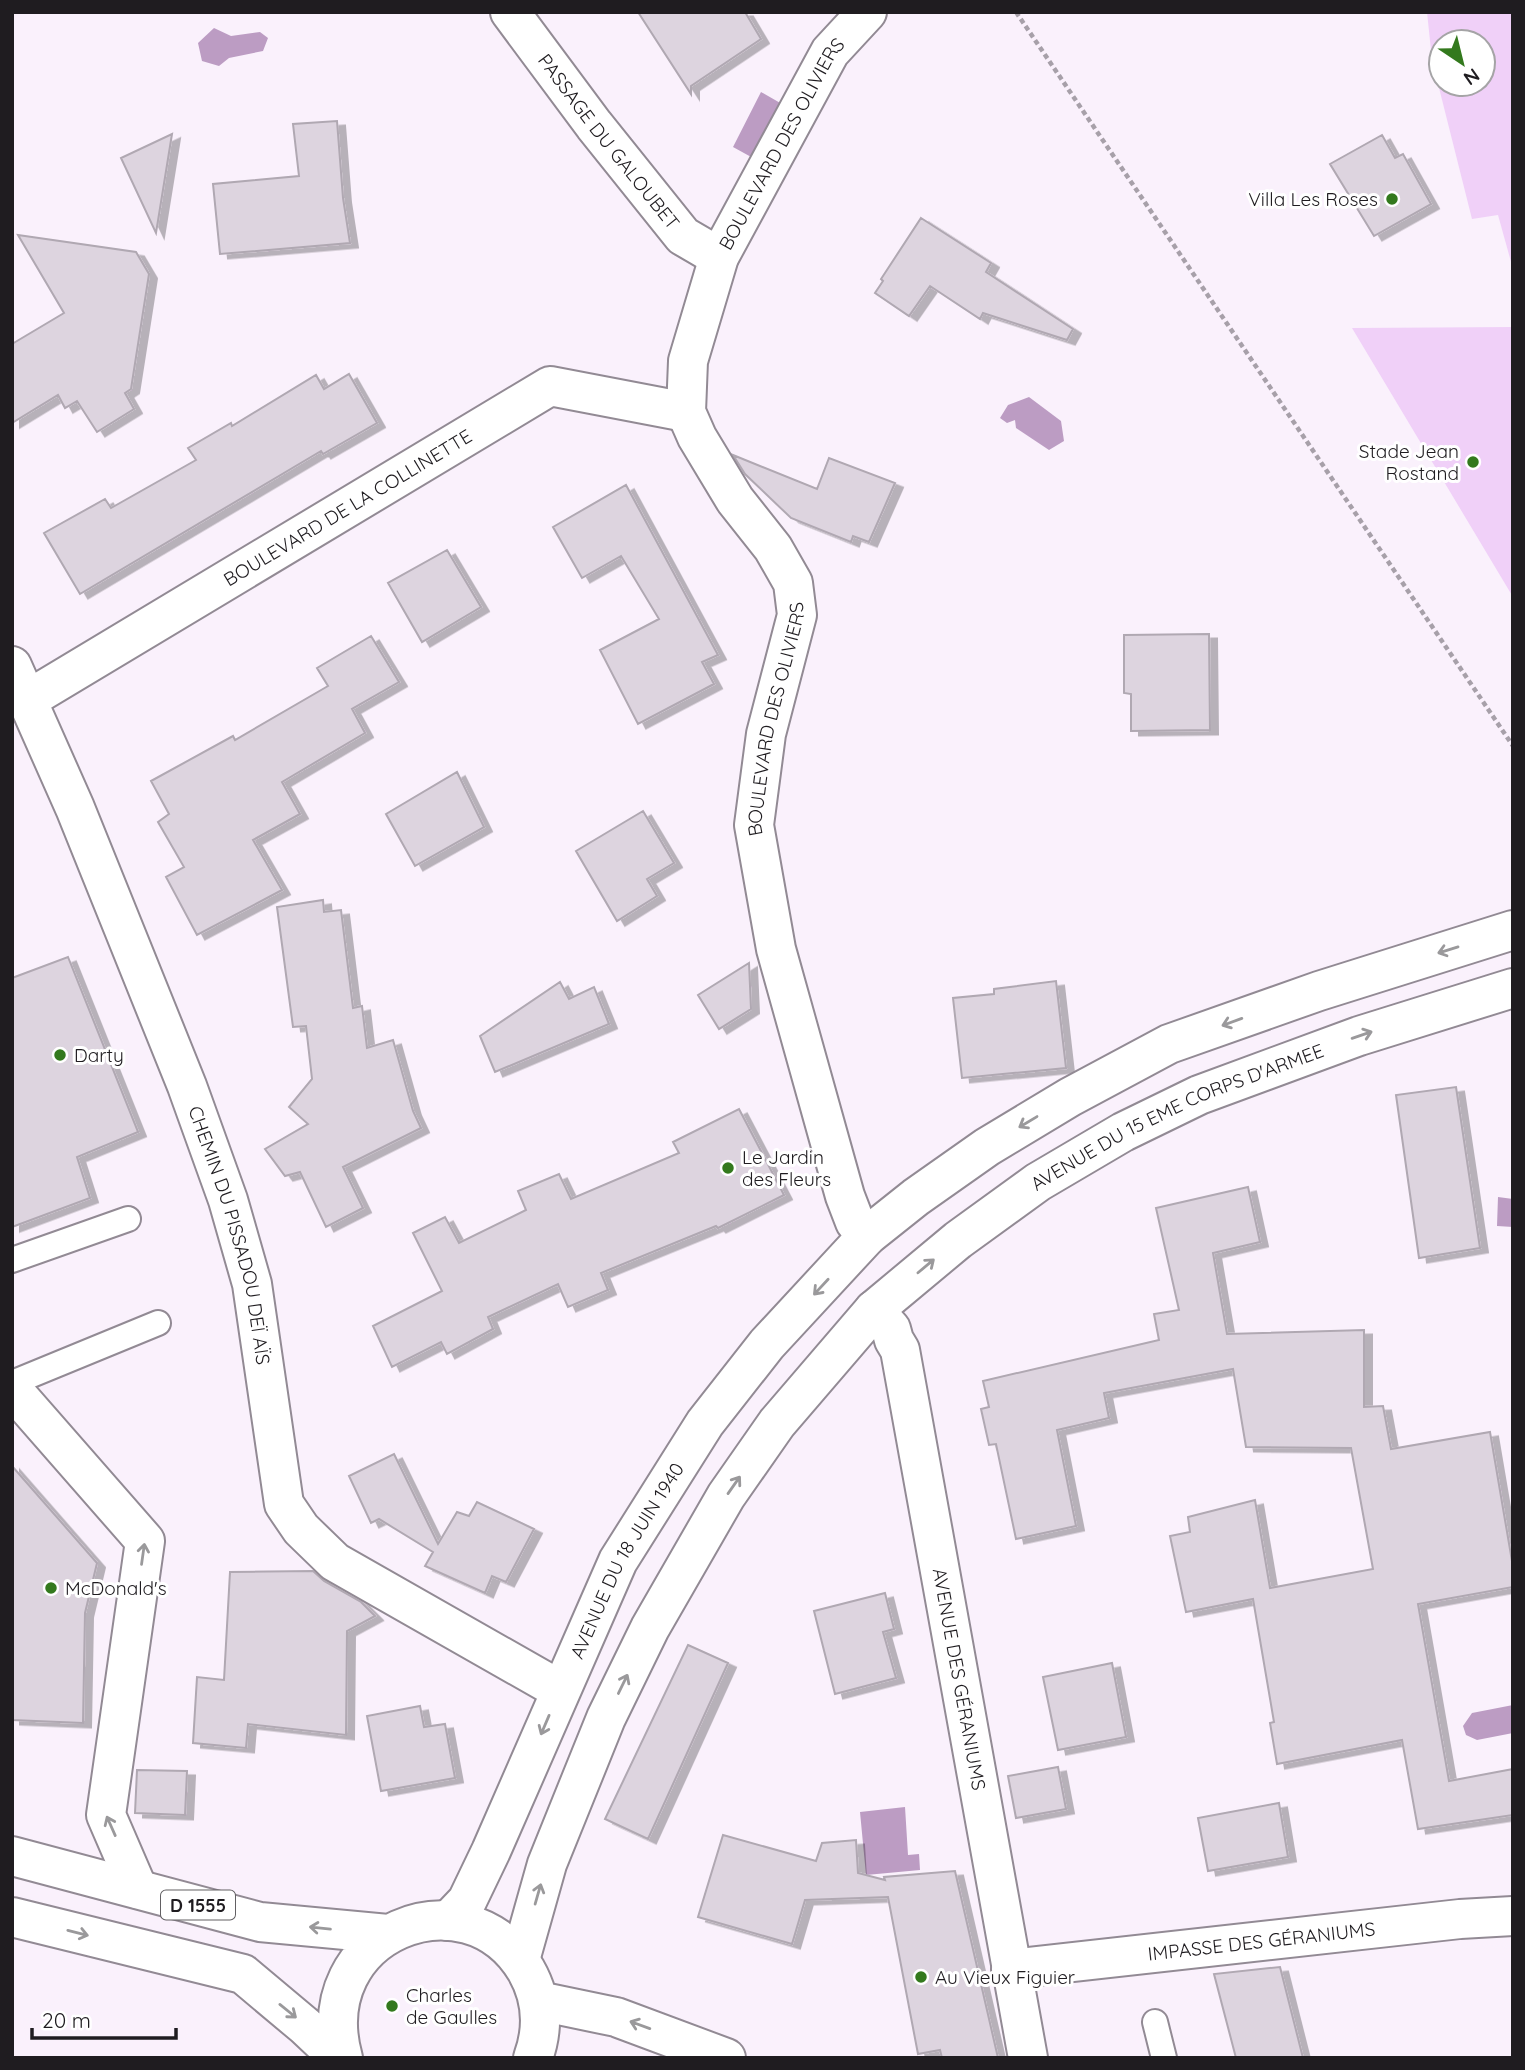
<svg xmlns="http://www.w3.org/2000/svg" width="1525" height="2070" font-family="Quicksand,sans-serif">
  <defs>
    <filter id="shadow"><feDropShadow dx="8" dy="4.5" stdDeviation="0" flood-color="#0004"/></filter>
  </defs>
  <rect width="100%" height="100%" fill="#faf1fc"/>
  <!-- green -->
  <path fill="#f0d0f8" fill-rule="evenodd" d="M 1427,12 L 1513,12 L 1513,269 L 1498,215 L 1472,219 L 1432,60 ZM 1441,42 L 1483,42 L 1483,84 L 1441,84 Z
    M 1513,327 L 1513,597 L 1352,328 Z"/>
  <!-- water -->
  <path fill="#bc9cc3" d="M 214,28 L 231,36 L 260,32 L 268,38 L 263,51 L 229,58 L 219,66 L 202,61 L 198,43 Z
    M 761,92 L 782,104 L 753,158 L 733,147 Z
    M 1029,397 L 1061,421 L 1064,441 L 1049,450 L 1016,428 L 1015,420 L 1007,423 L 1000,418 L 1008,405 Z
    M 1498,1197 L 1513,1199 L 1513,1227 L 1497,1226 Z
    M 1513,1705 L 1513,1733 L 1477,1740 L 1466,1735 L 1463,1726 L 1472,1713 Z
    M 905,1807 L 908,1855 L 919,1854 L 920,1870 L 866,1875 L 860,1812 Z"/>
  <!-- building -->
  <path fill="#ddd4df" stroke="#b0a8b2" stroke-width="2" filter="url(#shadow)" d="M 638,12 L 745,12 L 761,39 L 691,86 L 691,94 Z
    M 337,121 L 343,198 L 350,243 L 220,254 L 213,184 L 299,176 L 293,124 Z
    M 172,134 L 156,233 L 121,158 Z
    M 1382,135 L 1395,158 L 1403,154 L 1431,204 L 1374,236 L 1330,164 Z
    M 921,218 L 991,263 L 986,272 L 1073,329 L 1067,340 L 983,313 L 980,319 L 930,286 L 909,316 L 875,293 L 883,281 L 881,279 Z
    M 18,235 L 136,252 L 149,274 L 131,389 L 125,393 L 134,409 L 97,432 L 77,401 L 65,408 L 58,395 L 12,423 L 12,344 L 64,313 Z
    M 349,374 L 377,423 L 323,454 L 321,451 L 80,594 L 44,533 L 105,499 L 111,508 L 196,460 L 188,448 L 231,423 L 232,426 L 316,375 L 324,389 Z
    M 733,455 L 817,489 L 829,458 L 895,483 L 869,542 L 853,536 L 851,542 L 791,518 L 745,474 Z
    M 626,485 L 718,655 L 702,662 L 714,684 L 638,724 L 600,650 L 659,619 L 621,556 L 582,578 L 553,527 Z
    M 447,550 L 481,607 L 422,642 L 388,583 Z
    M 1209,634 L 1210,730 L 1131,731 L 1131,694 L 1124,693 L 1124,635 Z
    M 371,636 L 399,682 L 352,709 L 365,733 L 282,782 L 300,814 L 253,840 L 282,890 L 197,935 L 166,877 L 184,867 L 158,822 L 169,814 L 151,781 L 233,736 L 235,740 L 328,686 L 317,668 Z
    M 457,772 L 484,827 L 415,866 L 386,814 Z
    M 643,811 L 674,863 L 647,879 L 657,896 L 617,921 L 576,851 Z
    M 323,900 L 324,912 L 341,910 L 353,1008 L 362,1006 L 367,1048 L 393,1040 L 413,1111 L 421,1128 L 343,1167 L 363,1208 L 326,1227 L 300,1172 L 285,1176 L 265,1149 L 308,1124 L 289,1107 L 312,1079 L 306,1026 L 293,1027 L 277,907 Z
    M 68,957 L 138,1132 L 77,1157 L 90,1198 L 12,1227 L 12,978 Z
    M 749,963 L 751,1009 L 719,1029 L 698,995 Z
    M 1056,981 L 1066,1068 L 962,1078 L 953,998 L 994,994 L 994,989 Z
    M 560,982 L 569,999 L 594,987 L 609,1024 L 495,1072 L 480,1036 Z
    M 1456,1087 L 1480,1248 L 1419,1258 L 1396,1095 Z
    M 739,1109 L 784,1195 L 718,1228 L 716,1226 L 601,1273 L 608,1290 L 568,1307 L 558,1284 L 488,1317 L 493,1329 L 447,1354 L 441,1342 L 392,1367 L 373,1326 L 442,1291 L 413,1233 L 445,1217 L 459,1243 L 526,1210 L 518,1191 L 559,1174 L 571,1199 L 679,1153 L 673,1142 Z
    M 1248,1187 L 1260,1242 L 1213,1253 L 1227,1334 L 1364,1330 L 1364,1407 L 1383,1406 L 1391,1449 L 1490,1432 L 1513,1567 L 1513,1587 L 1418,1604 L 1449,1781 L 1513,1769 L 1513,1815 L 1418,1829 L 1402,1740 L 1277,1764 L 1270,1723 L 1274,1722 L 1253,1599 L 1186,1612 L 1170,1536 L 1190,1532 L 1188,1517 L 1255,1500 L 1270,1588 L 1373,1569 L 1351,1448 L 1246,1447 L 1233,1369 L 1104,1393 L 1109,1418 L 1057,1430 L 1076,1526 L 1016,1539 L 996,1444 L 989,1445 L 981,1409 L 989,1407 L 983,1381 L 1159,1340 L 1154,1314 L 1179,1310 L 1156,1208 Z
    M 394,1454 L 438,1544 L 457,1512 L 469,1516 L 477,1502 L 534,1529 L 506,1582 L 492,1576 L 485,1593 L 425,1566 L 433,1552 L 379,1519 L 371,1523 L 349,1476 Z
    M 12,1466 L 97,1563 L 85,1613 L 83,1723 L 12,1720 Z
    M 313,1571 L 324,1581 L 361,1602 L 375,1616 L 347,1631 L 346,1735 L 248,1724 L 246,1748 L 193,1743 L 197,1677 L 224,1680 L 230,1572 Z
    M 885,1593 L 894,1629 L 883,1632 L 896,1678 L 835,1694 L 814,1611 Z
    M 688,1645 L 728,1663 L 648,1839 L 605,1819 Z
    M 1112,1663 L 1126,1737 L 1058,1750 L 1043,1677 Z
    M 420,1706 L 424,1727 L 445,1724 L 455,1778 L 381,1791 L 367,1716 Z
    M 1058,1767 L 1066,1809 L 1016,1818 L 1008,1776 Z
    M 137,1770 L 187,1771 L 185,1815 L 135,1813 Z
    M 1279,1803 L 1288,1857 L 1208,1871 L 1198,1818 Z
    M 723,1835 L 816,1861 L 822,1843 L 856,1840 L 858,1873 L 885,1880 L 884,1877 L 955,1871 L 998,2058 L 942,2058 L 940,2050 L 918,2054 L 888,1897 L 805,1900 L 792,1944 L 698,1917 Z
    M 1280,1967 L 1303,2058 L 1236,2058 L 1214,1974 Z"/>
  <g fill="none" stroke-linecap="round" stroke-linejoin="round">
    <!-- service casing -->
    <g stroke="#928a94" stroke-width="28">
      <path id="service" d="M 12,1260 L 128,1219
        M 12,1383 L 158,1323
        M 1155,2022 L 1164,2058"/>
    </g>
    <!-- minor casing -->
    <g stroke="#928a94" stroke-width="42">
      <g id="minor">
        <path id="s1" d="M 510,12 L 594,125 L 683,236 L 719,257"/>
        <path id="s2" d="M 12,666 L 75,808 L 125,932 L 187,1086 L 228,1200 L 252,1284 L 284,1504 L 301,1529 L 335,1562 L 560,1690"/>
        <path id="s3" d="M 27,700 L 550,386 L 686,412"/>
        <path id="s4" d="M 867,1236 L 855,1222 L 845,1196 L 776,949 L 754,825 L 766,734 L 797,615 L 793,583 L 773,548 L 735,500 L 697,437 L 686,412 L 688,361 L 719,257 L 830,52 L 867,12"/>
        <path id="s5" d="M 874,1310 L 891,1329 L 894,1340 L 900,1350 L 1028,2058"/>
        <path d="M 12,1389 L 145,1541 L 106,1815 L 138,1889"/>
        <path id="s6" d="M 1011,1969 L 1460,1919 L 1513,1916"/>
      </g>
    </g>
    <!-- secondary casing -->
    <g stroke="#928a94" stroke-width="42">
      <g id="secondary">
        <path id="s7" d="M 448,1921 L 467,1901 L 491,1851 L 618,1561 L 705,1423 L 767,1344 L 867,1236 L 916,1197 L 987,1147 L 1070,1097 L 1169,1044 L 1319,991 L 1513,930"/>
        <path id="s8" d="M 520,1960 L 547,1864 L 606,1718 L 650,1628 L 726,1496 L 777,1423 L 874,1310 L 958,1240 L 1038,1182 L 1123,1132 L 1199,1095 L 1359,1036 L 1513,988"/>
      </g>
    </g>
    <!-- primary casing -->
    <g stroke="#928a94" stroke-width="42">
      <path id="primary" d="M 12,1856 L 260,1922 L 388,1934
        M 12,1917 L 243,1974 L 305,2026 L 339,2058
        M 539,2001 L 616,2017 L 726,2058
        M 343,2058 C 308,1933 466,1870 526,1970 C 542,1998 544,2028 533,2058"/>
    </g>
    <!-- path -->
    <path stroke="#a7a0a9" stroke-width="4.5" stroke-dasharray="5 3.5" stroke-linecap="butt" d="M 1016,12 L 1513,746"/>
    <!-- service -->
    <use href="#service" stroke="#fff" stroke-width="24"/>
    <!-- minor -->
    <use href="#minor" stroke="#fff" stroke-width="38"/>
    <!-- secondary -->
    <use href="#secondary" stroke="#fff" stroke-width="38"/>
    <!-- primary -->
    <use href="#primary" stroke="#fff" stroke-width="38"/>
  </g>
  <!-- one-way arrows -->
  <defs><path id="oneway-shaft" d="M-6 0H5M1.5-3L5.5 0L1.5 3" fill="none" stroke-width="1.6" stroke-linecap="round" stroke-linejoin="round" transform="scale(1.75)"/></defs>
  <g stroke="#9a999b">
    <use href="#oneway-shaft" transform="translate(1448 950) rotate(163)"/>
    <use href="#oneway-shaft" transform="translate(1232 1022) rotate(160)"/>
    <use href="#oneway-shaft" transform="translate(1362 1035) rotate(-19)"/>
    <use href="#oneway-shaft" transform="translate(1028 1122) rotate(149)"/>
    <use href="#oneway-shaft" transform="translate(926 1266) rotate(-40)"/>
    <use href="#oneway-shaft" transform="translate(821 1287) rotate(133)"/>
    <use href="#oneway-shaft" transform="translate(734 1485) rotate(-55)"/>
    <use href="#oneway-shaft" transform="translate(143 1554) rotate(-82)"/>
    <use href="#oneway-shaft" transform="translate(623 1684) rotate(-64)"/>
    <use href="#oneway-shaft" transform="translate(545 1725) rotate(113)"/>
    <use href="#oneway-shaft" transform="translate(111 1826) rotate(-114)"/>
    <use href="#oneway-shaft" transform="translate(538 1894) rotate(-74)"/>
    <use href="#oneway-shaft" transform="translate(320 1928) rotate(-174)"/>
    <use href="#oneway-shaft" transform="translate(78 1933) rotate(14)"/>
    <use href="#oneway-shaft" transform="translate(288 2011) rotate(39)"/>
    <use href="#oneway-shaft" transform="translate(640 2025) rotate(-160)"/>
  </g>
  <!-- markers -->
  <g fill="#33791d" stroke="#fff" stroke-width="2.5">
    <circle cx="1392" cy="199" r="7"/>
    <circle cx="1473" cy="462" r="7"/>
    <circle cx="60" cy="1055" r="7"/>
    <circle cx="728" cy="1168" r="7"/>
    <circle cx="51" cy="1588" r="7"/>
    <circle cx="921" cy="1977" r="7"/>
    <circle cx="392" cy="2006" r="7"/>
  </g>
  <g text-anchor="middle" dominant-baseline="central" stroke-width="6" stroke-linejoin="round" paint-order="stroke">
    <!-- shield labels -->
    <rect fill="#fff" stroke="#626063" stroke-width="2" x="161" y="1890.5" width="74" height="29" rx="5"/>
    <g font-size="18" font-weight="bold" fill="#1f1c20">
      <text x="198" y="1905">D 1555</text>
    </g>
    <!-- street labels -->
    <g font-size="19" fill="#1f1c20" stroke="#fff">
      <text stroke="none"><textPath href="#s1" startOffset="163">PASSAGE DU GALOUBET</textPath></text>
      <text stroke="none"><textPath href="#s4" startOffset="1167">BOULEVARD DES OLIVIERS</textPath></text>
      <text stroke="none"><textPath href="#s3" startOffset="374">BOULEVARD DE LA COLLINETTE</textPath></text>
      <text stroke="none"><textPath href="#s4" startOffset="537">BOULEVARD DES OLIVIERS</textPath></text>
      <text stroke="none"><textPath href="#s8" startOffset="1110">AVENUE DU 15 EME CORPS D'ARMEE</textPath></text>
      <text stroke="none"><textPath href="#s2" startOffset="611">CHEMIN DU PISSADOU DEÏ AÏS</textPath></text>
      <text stroke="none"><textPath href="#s7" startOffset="404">AVENUE DU 18 JUIN 1940</textPath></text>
      <text stroke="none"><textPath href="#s5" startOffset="383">AVENUE DES GÉRANIUMS</textPath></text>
      <text stroke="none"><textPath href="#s6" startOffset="252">IMPASSE DES GÉRANIUMS</textPath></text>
    </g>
    <!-- poi labels -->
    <g font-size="19" fill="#1f1c20" stroke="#fff" text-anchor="start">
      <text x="1378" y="199" text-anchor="end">Villa Les Roses</text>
      <text x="1459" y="451" text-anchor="end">Stade Jean<tspan x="1459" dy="22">Rostand</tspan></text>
      <text x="74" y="1055">Darty</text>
      <text x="742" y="1157">Le Jardin<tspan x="742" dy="22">des Fleurs</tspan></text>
      <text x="65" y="1588">McDonald's</text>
      <text x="935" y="1977">Au Vieux Figuier</text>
      <text x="406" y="1995">Charles<tspan x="406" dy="22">de Gaulles</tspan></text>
    </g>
  </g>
  <!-- border -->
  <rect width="1525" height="2070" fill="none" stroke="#1f1c20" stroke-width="28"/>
  <!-- north arrow -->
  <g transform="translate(1462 63) rotate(145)"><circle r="33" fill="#ffffff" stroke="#a5a4a6" stroke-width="2"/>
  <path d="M0-5L12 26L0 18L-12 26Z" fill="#33791d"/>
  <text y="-10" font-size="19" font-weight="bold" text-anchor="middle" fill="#1f1c20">N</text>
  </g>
  <!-- scale -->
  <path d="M32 2028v10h144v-10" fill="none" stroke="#1f1c20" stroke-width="3.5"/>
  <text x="42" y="2028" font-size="21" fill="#1f1c20" stroke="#ffffff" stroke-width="5" paint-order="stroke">20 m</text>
</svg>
